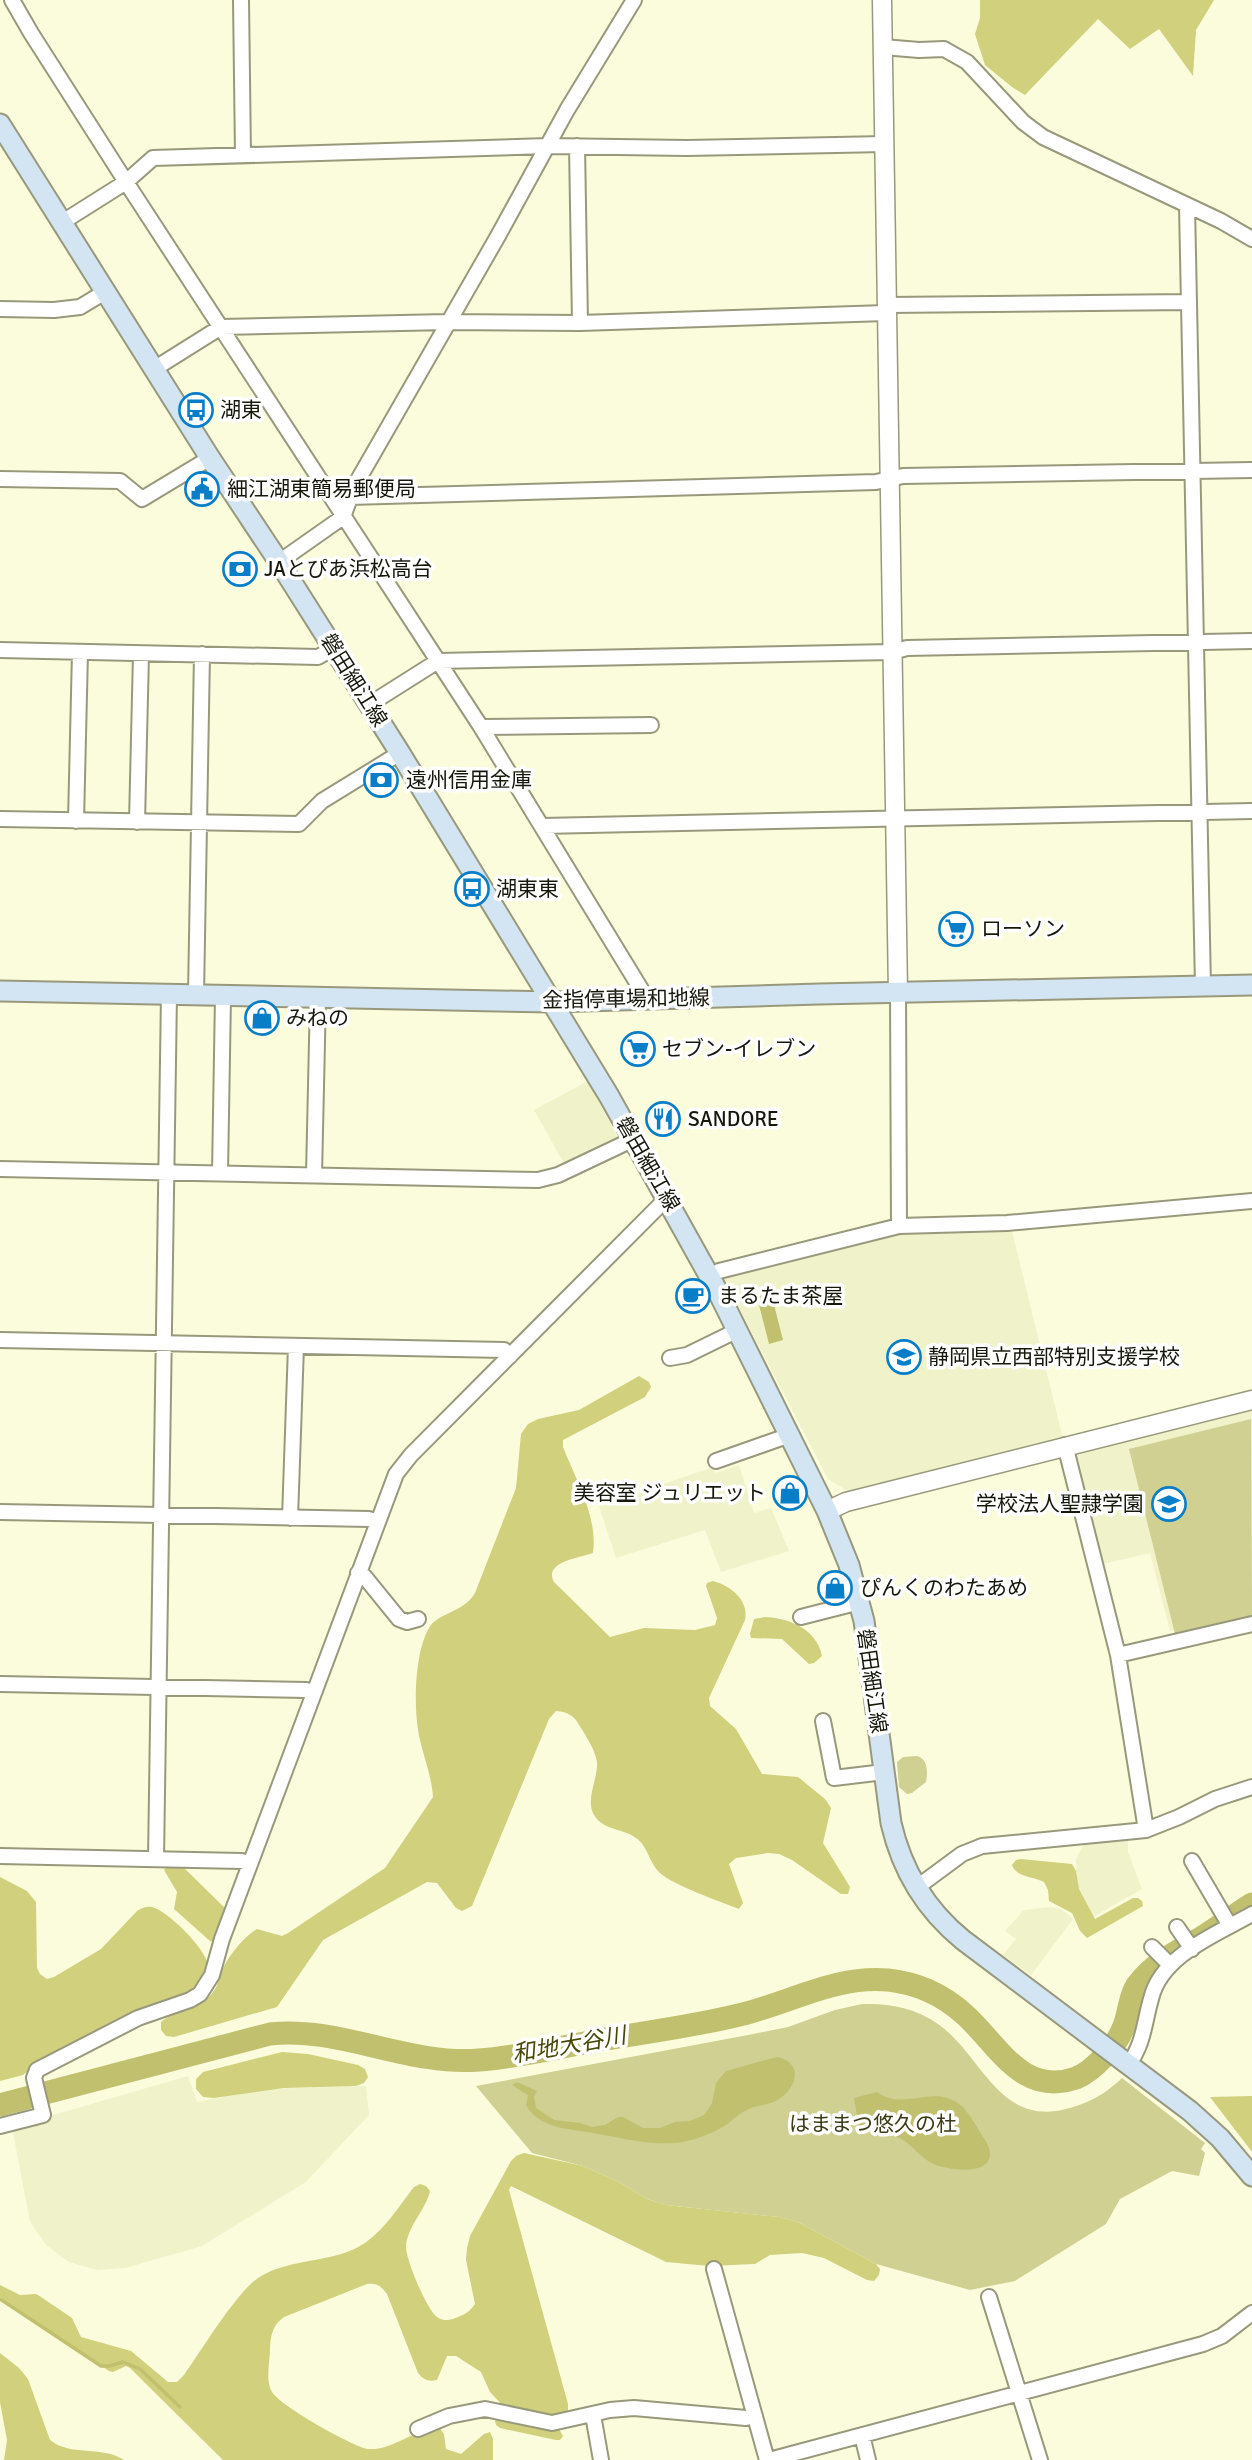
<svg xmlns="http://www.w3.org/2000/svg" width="1252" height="2460" font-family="Signika,'Noto Sans JP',sans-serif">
  <rect width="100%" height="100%" fill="#fbfcdc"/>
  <!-- built -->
  <path fill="#f0f2ca" d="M 588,1081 L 620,1142 L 566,1167 L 534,1110 Z
    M 1011,1227 L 1063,1439 L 848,1491 L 828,1479 L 722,1275 L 901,1230 Z
    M 1252,1408 L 1252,1616 L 1170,1631 L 1150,1553 L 1103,1564 L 1072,1455 Z
    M 739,1465 L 754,1513 L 771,1508 L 789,1551 L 721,1572 L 705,1530 L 616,1558 L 599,1506 L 713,1467 L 715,1473 Z
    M 1128,1837 L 1128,1852 L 1142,1889 L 1093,1917 L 1076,1884 L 1076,1860 L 1085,1841 Z
    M 1049,1907 L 1061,1909 L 1073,1919 L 1031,1975 L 1003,1955 L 1016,1939 L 1005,1931 L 1024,1910 Z
    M 188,2076 L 197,2102 L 267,2089 L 366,2086 L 369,2115 L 306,2182 L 202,2246 L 125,2268 L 97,2270 L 69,2262 L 46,2245 L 30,2222 L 12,2127 Z"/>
  <!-- green -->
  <path fill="#cfd091" d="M 1251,1419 L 1252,1616 L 1175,1634 L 1129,1449 Z
    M 917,1756 C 928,1759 928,1772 926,1782 L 912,1793 L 907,1794 L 899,1787 L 897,1762 L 903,1757 Z
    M 862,2004 C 889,2003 916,2008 938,2024 C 982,2055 997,2123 1062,2110 C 1087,2104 1103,2096 1122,2078 L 1205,2143 L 1201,2149 L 1205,2153 L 1199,2176 L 1172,2171 L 1120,2199 L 1106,2224 L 1015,2281 L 970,2290 L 876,2264 L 798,2222 L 779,2217 L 666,2205 L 647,2199 L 619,2182 L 583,2166 L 532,2153 L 476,2086 L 748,2035 L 788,2027 L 835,2010 Z"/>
  <!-- forest -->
  <path fill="#d0d07d" d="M 980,0 L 1214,0 L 1196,30 L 1193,76 L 1159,29 L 1130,49 L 1098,19 L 1025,95 L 1012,87 L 985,65 L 975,34 L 980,18 Z
    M 639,1376 L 649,1382 L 651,1387 L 645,1397 L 563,1440 L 563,1447 C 576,1480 598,1517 593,1553 C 579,1558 543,1562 554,1582 L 610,1637 L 644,1628 L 695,1630 L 715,1625 L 717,1618 L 706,1586 L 707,1583 L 713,1581 C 731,1586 749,1600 745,1620 L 709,1698 L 710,1706 L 736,1729 L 762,1774 L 798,1777 L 825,1799 L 831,1808 L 823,1843 L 850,1887 L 848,1894 L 841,1894 L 792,1860 L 779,1854 L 768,1853 L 736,1858 L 729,1864 L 743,1903 L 739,1909 C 721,1902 673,1885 660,1873 C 649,1863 648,1846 636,1838 C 623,1828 604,1831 594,1815 C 585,1800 598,1779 597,1762 C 595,1750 587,1738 581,1728 C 575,1717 570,1712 556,1711 L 549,1719 L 472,1906 L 462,1911 L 456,1908 L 437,1883 L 427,1882 L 323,1940 L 277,2007 L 174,2037 L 166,2036 L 161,2030 L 161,2022 C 177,2009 200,2010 213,1992 C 219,1984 220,1974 224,1966 C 231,1953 245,1936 257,1929 L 282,1936 L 288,1933 L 385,1868 L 433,1797 C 432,1778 424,1758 420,1740 C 413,1711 414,1654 429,1628 C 438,1612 462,1614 475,1593 L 516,1488 L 521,1434 L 528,1424 L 538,1419 L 579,1410 Z
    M 765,1617 C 789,1618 817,1629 822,1656 L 814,1663 L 809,1664 L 782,1639 L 751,1638 L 750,1634 L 754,1619 Z
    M 1021,1859 L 1072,1864 L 1076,1871 L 1079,1889 L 1095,1919 L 1133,1898 L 1138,1898 L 1142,1901 L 1143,1906 L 1087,1938 L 1080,1931 L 1072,1913 L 1049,1901 L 1048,1890 L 1044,1882 C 1033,1876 1017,1878 1012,1865 L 1016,1860 Z
    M 168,1865 L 179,1865 L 183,1867 L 226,1909 L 215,1942 L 210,1941 L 174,1909 L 177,1892 L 164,1870 Z
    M 0,1877 L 27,1891 L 36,1902 L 37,1968 L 40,1974 L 47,1979 L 54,1977 L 101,1949 L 137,1911 C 142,1908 146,1906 152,1907 C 168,1911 206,1949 208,1965 C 209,1974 201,1983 196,1990 L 34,2066 L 23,2075 L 0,2081 Z
    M 282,2052 L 308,2054 L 358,2065 L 365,2069 L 368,2077 L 364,2083 L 356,2086 L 284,2088 L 214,2098 L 203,2097 L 196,2089 L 196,2079 L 203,2072 Z
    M 1252,2096 L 1252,2152 L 1210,2097 Z
    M 524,2153 L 583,2166 L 619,2182 L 647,2199 L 666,2205 L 779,2217 L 798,2222 L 876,2264 L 880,2269 L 879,2275 L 874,2281 L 867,2280 L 824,2258 L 802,2253 L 770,2255 L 755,2264 L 709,2266 L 666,2262 L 511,2186 L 509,2190 L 568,2404 L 568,2412 L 561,2417 L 552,2418 L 503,2406 L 490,2392 L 481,2372 L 456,2356 L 447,2356 L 437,2380 C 428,2382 424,2380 418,2373 L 387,2294 C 381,2286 377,2283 367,2284 L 284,2317 C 272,2326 271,2335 270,2349 C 270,2362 265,2380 272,2392 C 279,2405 353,2447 368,2449 C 393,2451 415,2428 439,2427 L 444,2434 L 446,2449 L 461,2454 L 484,2434 L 490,2432 L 493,2439 L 493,2460 L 223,2460 L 130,2368 L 126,2366 L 113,2372 L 109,2371 L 0,2297 L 0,2285 L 20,2295 L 36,2294 L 41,2297 L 72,2318 L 81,2337 L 131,2351 L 168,2382 L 177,2382 L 184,2375 C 201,2351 236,2293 258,2278 C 290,2257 334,2264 365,2243 C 385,2229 399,2206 414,2187 L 420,2184 L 426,2186 L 430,2191 C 426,2210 407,2226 406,2247 C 406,2260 427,2310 437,2317 C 444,2322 451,2320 458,2317 C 466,2314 470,2311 475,2304 L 466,2260 L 467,2248 L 470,2236 L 511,2161 L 516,2156 Z
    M 0,2353 L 19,2368 L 28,2379 L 50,2440 C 71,2457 101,2445 124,2460 L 4,2460 L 7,2440 L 0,2402 Z
    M 501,2417 L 559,2429 L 563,2436 L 560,2440 L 556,2440 L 500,2428 L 496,2425 L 495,2421 Z"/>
  <!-- water -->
  <path fill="#c0c06e" d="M 771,1293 L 783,1340 L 769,1344 L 757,1297 Z
    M 777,2057 C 803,2062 798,2087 779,2099 C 770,2105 759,2105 749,2109 C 739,2113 732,2121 723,2127 C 710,2134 697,2139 683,2142 C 652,2147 618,2137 588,2132 C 566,2129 538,2127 526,2105 L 528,2095 L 512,2085 L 517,2082 L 537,2091 L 534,2096 L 536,2108 L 554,2120 L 580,2123 L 592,2127 L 605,2125 L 618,2117 L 623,2117 L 643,2128 L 660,2128 L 675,2122 L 690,2121 L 704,2115 L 712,2103 L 716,2083 L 726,2071 Z
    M 877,2092 C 905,2113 934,2081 963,2107 C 969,2114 974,2122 978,2129 C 982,2136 990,2145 990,2154 C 990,2175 953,2170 939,2166 C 921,2161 912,2142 895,2136 C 883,2132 869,2135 859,2127 L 854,2098 Z"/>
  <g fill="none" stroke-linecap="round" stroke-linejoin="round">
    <!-- stream -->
    <path stroke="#c0c06e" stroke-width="3.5" d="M 0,2299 L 101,2366 L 109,2366 L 123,2362 L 140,2369 L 180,2407"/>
    <!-- river -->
    <path stroke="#c0c06e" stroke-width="23" d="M 0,2105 L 270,2034 C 339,2026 409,2066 479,2060 C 520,2057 560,2047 600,2040 C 648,2032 696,2026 743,2014 C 791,2002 838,1975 888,1980 C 916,1983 943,1995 964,2014 C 998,2044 1021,2097 1076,2078 C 1094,2071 1118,2044 1124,2026 C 1129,2013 1130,1994 1138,1984 C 1154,1962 1179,1951 1201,1938 C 1218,1927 1235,1915 1252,1904"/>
    <!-- minor casing -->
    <g stroke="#98997c" stroke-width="18">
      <path id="minor" d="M 12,0 L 31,33 L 126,182 L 481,727 L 647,999
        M 241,0 L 243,155
        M 883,47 L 919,50 L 944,49 L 967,62 L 1023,122 L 1043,137 L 1221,221 L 1252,239
        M 577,146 L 580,323
        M 1187,206 L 1203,986
        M 61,223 L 126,182 L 153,158 L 548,146 L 687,148 L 885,144
        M 887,305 L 1189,302
        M 0,309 L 54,310 L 80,307 L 105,292
        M 154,369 L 221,327 L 447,322 L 580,323 L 886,313
        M 0,479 L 120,481 L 142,499 L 210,458
        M 349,497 L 876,482 L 903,476 L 1252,470
        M 279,562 L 343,517 L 354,487 L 498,236 L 567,110 L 634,0
        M 0,650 L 318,657 L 334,648
        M 370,704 L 438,661 L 892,652 L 907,648 L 1252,641
        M 481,727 L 651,725
        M 0,819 L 299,824 L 322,801 L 400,753
        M 76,821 L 80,652
        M 137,822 L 141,654
        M 542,826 L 1252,811
        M 898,993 L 899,1226
        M 196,995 L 202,654
        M 0,1169 L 538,1180 L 558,1175 L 634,1139
        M 220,1173 L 223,996
        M 314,1175 L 318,997
        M 710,1276 L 719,1271 L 899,1226 L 1007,1223 L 1252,1201
        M 0,1340 L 504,1350 L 510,1356
        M 670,1358 L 687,1355 L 738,1330
        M 1065,1445 L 1118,1655 L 1252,1624
        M 716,1461 L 790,1435
        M 0,1512 L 369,1519 L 377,1522
        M 290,1518 L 296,1346
        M 358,1573 L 364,1576 L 399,1619 L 407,1622 L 418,1619
        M 801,1617 L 860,1602
        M 1118,1655 L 1146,1830
        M 0,1684 L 306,1690 L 314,1692
        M 823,1721 L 834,1778 L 884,1772
        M 0,1856 L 242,1861 L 250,1864
        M 156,1859 L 169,994
        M 1192,1861 L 1230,1926
        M 916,1888 L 962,1854 L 982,1846 L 1146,1830 L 1179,1817 L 1215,1799 L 1252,1787
        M 1177,1927 L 1192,1949
        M 1152,1947 L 1170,1965
        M 1128,2065 C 1144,2044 1144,2023 1151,1999 C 1161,1955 1217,1934 1252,1914
        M 0,2126 L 43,2115 L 34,2078 L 37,2070 L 138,2018 L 190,2000 L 200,1994 L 212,1975 L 222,1939 L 396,1474 L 411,1455 L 660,1205 L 669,1200
        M 714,2269 L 767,2460
        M 989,2297 L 1040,2460
        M 593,2415 L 601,2460
        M 418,2429 L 449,2416 L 485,2409 L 552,2423 L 610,2410 L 634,2408 L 746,2418 L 755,2416
        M 862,2435 L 868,2460
        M 769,2460 L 1203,2344 L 1222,2336 L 1252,2313"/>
    </g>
    <!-- tertiary casing -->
    <g stroke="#98997c" stroke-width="21">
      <path id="tertiary" d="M 882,0 L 898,993
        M 827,1511 L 846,1502 L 1252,1400"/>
    </g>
    <!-- secondary casing -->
    <g stroke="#98997c" stroke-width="23">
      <path id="secondary" d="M 0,124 L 210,458 L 279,562 L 400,753 L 609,1096 L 717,1290 L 827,1511 L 849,1565 L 864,1621 L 891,1823 C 902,1871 925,1909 963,1940 L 1190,2111 L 1220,2138 L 1252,2176
        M 0,991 L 552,1002 L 819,994 L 1252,985"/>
    </g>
    <!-- minor -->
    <use href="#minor" stroke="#fff" stroke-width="14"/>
    <!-- tertiary -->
    <use href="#tertiary" stroke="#fff" stroke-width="18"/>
    <!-- secondary -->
    <use href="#secondary" stroke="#d3e4f3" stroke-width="19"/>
  </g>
  <!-- icons -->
  <defs>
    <g id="bus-ring" transform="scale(1.75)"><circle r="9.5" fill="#fff" stroke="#077ec7" stroke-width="1.5"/><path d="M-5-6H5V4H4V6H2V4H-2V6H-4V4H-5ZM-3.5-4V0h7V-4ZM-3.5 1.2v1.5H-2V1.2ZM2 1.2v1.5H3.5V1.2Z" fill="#077ec7"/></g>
    <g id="civic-ring" transform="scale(1.75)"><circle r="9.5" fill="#fff" stroke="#077ec7" stroke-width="1.5"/><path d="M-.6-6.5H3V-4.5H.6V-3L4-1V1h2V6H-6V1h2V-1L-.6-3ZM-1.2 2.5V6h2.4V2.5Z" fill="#077ec7"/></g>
    <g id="bank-ring" transform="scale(1.75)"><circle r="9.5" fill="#fff" stroke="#077ec7" stroke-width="1.5"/><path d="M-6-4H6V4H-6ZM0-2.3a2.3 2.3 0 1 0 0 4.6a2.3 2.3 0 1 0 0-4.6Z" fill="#077ec7"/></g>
    <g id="supermarket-ring" transform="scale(1.75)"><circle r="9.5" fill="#fff" stroke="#077ec7" stroke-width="1.5"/><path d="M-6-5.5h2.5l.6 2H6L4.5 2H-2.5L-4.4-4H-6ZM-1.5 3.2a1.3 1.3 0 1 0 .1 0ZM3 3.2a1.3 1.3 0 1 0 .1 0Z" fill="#077ec7"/></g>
    <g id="shop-ring" transform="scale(1.75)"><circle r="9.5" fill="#fff" stroke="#077ec7" stroke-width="1.5"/><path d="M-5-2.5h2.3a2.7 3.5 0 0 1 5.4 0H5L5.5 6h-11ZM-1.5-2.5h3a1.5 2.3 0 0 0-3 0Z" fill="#077ec7"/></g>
    <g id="restaurant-ring" transform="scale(1.75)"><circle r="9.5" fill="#fff" stroke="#077ec7" stroke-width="1.5"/><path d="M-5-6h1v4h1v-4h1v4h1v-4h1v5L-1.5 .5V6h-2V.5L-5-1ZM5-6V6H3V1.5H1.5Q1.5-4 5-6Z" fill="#077ec7"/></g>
    <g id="cafe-ring" transform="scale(1.75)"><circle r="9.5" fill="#fff" stroke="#077ec7" stroke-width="1.5"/><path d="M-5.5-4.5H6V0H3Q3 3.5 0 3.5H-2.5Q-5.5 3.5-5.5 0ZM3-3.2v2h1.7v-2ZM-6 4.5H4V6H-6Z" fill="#077ec7"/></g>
    <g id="school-ring" transform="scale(1.75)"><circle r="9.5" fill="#fff" stroke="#077ec7" stroke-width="1.5"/><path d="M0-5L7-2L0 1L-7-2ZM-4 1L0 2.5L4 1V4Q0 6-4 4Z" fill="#077ec7"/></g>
  </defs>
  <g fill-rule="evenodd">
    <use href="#bus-ring" x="196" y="410"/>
    <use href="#civic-ring" x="202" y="489"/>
    <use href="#bank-ring" x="240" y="569"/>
    <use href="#bank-ring" x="381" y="780"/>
    <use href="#bus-ring" x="472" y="889"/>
    <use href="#supermarket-ring" x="956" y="929"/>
    <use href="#shop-ring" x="262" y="1018"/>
    <use href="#supermarket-ring" x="638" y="1049"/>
    <use href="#restaurant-ring" x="663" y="1119"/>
    <use href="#cafe-ring" x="693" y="1296"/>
    <use href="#school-ring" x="904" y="1357"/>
    <use href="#shop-ring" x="790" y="1493"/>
    <use href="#school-ring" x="1169" y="1504"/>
    <use href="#shop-ring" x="835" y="1588"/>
  </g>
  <g text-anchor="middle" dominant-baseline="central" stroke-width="7" stroke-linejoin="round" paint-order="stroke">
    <!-- poi labels -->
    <g font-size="21" fill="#17180c" stroke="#fff" text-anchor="start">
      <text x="220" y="410">湖東</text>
      <text x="227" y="489">細江湖東簡易郵便局</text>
      <text x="264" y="569">JAとぴあ浜松高台</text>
      <text x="406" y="780">遠州信用金庫</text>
      <text x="496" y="889">湖東東</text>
      <text x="981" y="929">ローソン</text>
      <text x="286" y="1018">みねの</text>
      <text x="662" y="1049">セブン-イレブン</text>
      <text x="688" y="1119">SANDORE</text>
      <text x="718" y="1296">まるたま茶屋</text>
      <text x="928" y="1357">静岡県立西部特別支援学校</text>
      <text x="766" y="1493" text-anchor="end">美容室 ジュリエット</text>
      <text x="1144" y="1504" text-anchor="end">学校法人聖隷学園</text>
      <text x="860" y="1588">ぴんくのわたあめ</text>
    </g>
    <!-- street labels -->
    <g font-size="21" fill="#17180c" stroke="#fff">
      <text transform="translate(354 680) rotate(58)">磐田細江線</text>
      <text transform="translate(626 999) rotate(-1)">金指停車場和地線</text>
      <text transform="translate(648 1164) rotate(60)">磐田細江線</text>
      <text transform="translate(872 1681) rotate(82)">磐田細江線</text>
    </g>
    <!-- park labels -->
    <g font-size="21" fill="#3b3b18" stroke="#fff">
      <text x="873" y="2124">はままつ悠久の杜</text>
    </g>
    <!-- water labels -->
    <g font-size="23" font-style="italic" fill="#494907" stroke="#fff">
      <text transform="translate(569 2045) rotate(-10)">和地大谷川</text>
    </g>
  </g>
</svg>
